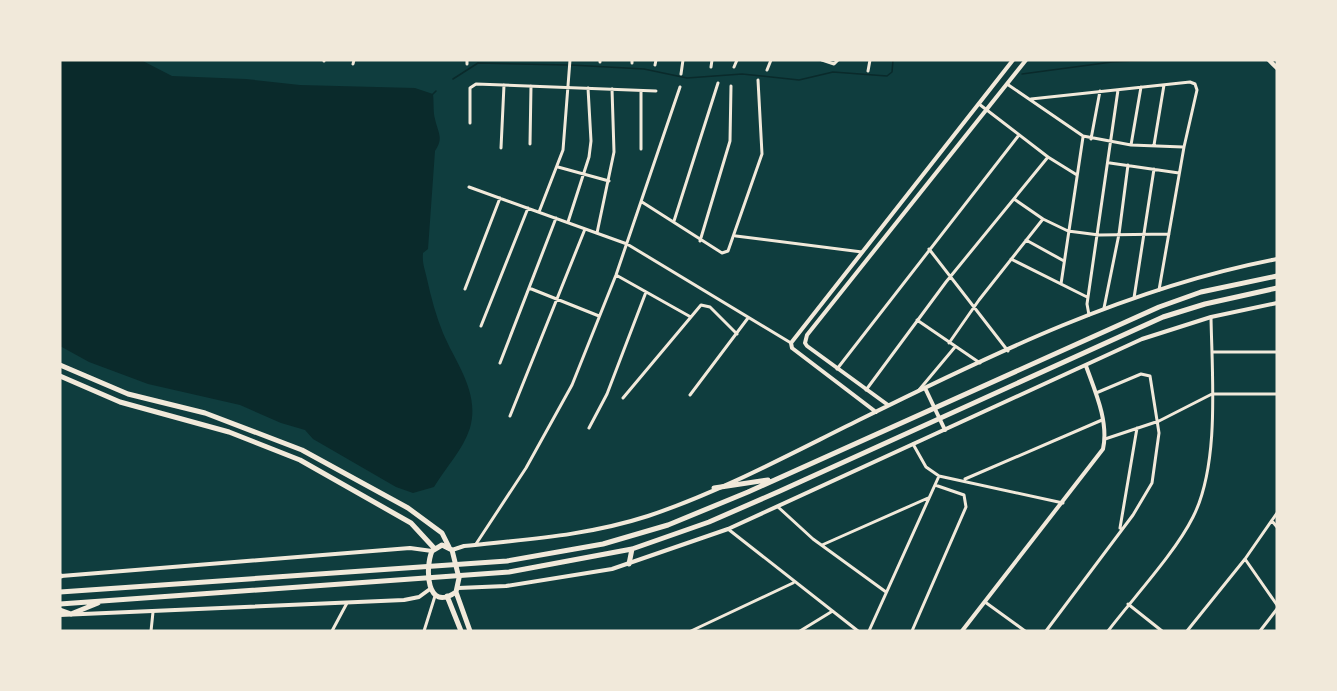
<svg xmlns="http://www.w3.org/2000/svg" width="1337" height="691" font-family="'Noto Sans',sans-serif">
  <rect width="100%" height="100%" fill="#0f3d3e"/>
  <!-- water -->
  <path fill="#0a2a2b" d="M 60,60 L 141,60 L 172,76 L 246,79 L 300,85 L 415,88 L 433,94 C 434,102 433,112 435,119 C 438,133 444,138 435,151 L 428,249 L 423,253 C 422,264 425,269 427,279 C 431,297 436,316 443,333 C 456,364 480,392 470,428 C 463,450 446,467 434,487 L 413,493 L 396,487 L 313,439 L 305,430 L 281,423 L 240,405 L 148,384 L 89,362 L 60,346 Z"/>
  <g fill="none" stroke-linecap="round" stroke-linejoin="round">
    <!-- stream -->
    <path stroke="#0a2a2b" stroke-width="1.5" d="M 571,65 L 644,69 L 687,78 L 742,74 L 799,80 L 833,72 L 887,76 L 892,72 L 893,60
      M 1022,74 L 1112,62 L 1159,60
      M 453,79 L 478,63 L 567,65
      M 433,94 L 436,91"/>
    <!-- minor -->
    <path stroke="#f1e9da" stroke-width="3" d="M 324,60 L 324,61
      M 822,60 L 834,64 L 838,60
      M 600,62 L 600,60
      M 632,63 L 632,60
      M 353,64 L 354,60
      M 467,64 L 467,60
      M 655,65 L 656,60
      M 711,67 L 712,60
      M 734,67 L 737,60
      M 767,70 L 771,60
      M 868,71 L 870,60
      M 681,74 L 683,60
      M 1007,84 L 1083,136 L 1131,145 L 1183,147
      M 641,91 L 641,149
      M 1031,99 L 1190,82 L 1195,84 L 1197,90 L 1184,147 L 1159,290
      M 470,123 L 470,88 L 476,84 L 656,91
      M 1091,139 L 1100,91
      M 530,144 L 531,86
      M 1131,145 L 1141,87
      M 1154,145 L 1164,85
      M 501,148 L 504,85
      M 1048,157 L 1077,175
      M 1110,163 L 1179,173
      M 558,167 L 609,181
      M 469,187 L 627,244 L 791,343
      M 1014,199 L 1043,219
      M 642,202 L 722,253 L 728,251 L 762,154 L 758,80
      M 539,212 L 563,150 L 570,60
      M 674,221 L 718,83
      M 568,222 L 589,157 L 591,141 L 588,88
      M 597,233 L 614,152 L 612,89
      M 736,236 L 862,252
      M 1026,240 L 1064,261
      M 700,241 L 730,141 L 731,86
      M 929,249 L 1008,351
      M 1011,259 L 1087,297
      M 616,275 L 689,316
      M 1061,284 L 1083,137
      M 529,288 L 599,316
      M 465,289 L 500,198
      M 1134,298 L 1154,169
      M 1104,308 L 1119,234 L 1128,165
      M 1089,315 L 1087,304 L 1118,90
      M 917,320 L 980,363
      M 481,326 L 528,208
      M 949,343 L 979,300 L 1043,219 L 1068,231 L 1099,235 L 1169,234
      M 1212,352 L 1277,352
      M 500,363 L 556,218
      M 837,369 L 1019,135
      M 866,390 L 946,282 L 1048,157 L 979,104
      M 919,390 L 955,347
      M 690,395 L 748,318
      M 623,398 L 701,305 L 710,307 L 737,334
      M 510,416 L 585,229
      M 589,428 L 607,394 L 646,292
      M 1105,439 L 1159,421 L 1212,394 L 1277,394
      M 913,444 L 926,467 L 939,476 L 1063,503
      M 965,479 L 1102,420
      M 778,507 L 813,539 L 886,592
      M 1272,521 L 1277,527
      M 1120,528 L 1137,428
      M 728,529 L 858,631
      M 476,544 L 526,468 L 572,385 L 616,275 L 680,87
      M 822,545 L 928,498
      M 1245,559 L 1277,605
      M 985,602 L 1025,631
      M 1128,604 L 1162,631
      M 151,631 L 153,612
      M 332,631 L 347,603
      M 424,631 L 435,596
      M 691,631 L 793,583
      M 800,631 L 831,612
      M 869,631 L 939,476
      M 912,631 L 966,507 L 964,495 L 935,485
      M 1046,631 L 1133,515 L 1152,483 L 1159,433 L 1150,376 L 1141,374 L 1096,393
      M 1108,631 C 1134,597 1175,553 1193,517 C 1220,464 1212,376 1211,317
      M 1187,631 L 1245,559 L 1277,513
      M 1260,631 L 1277,609"/>
    <!-- tertiary -->
    <path stroke="#f1e9da" stroke-width="4" d="M 925,388 L 945,430
      M 888,405 L 807,346 L 805,343 L 807,335 L 1026,60
      M 876,412 L 792,348 L 791,343 L 1013,60
      M 452,550 L 464,546 C 528,539 586,536 648,516 C 720,492 790,454 859,420 C 992,354 1130,287 1277,259
      M 61,576 L 410,548 L 432,551
      M 458,588 L 506,586 L 612,569 L 728,529 L 1142,339 L 1211,317 L 1277,303
      M 60,615 L 404,600 L 419,597 L 430,589
      M 962,631 L 1103,449 C 1109,422 1095,391 1086,366"/>
    <!-- secondary -->
    <path stroke="#f1e9da" stroke-width="4.5" d="M 1269,60 L 1277,68"/>
    <!-- primary -->
    <path stroke="#f1e9da" stroke-width="5" d="M 60,365 L 128,394 L 205,413 L 302,450 L 408,508 L 442,533 L 449,547
      M 60,376 L 120,402 L 229,432 L 300,460 L 411,523 L 434,548
      M 442,545 L 452,550 L 459,578 L 456,592 C 426,613 425,568 432,551 Z
      M 456,592 L 470,631
      M 447,596 L 461,631"/>
    <!-- trunk -->
    <path stroke="#f1e9da" stroke-width="5" d="M 714,488 L 768,480
      M 629,564 L 632,549
      M 60,576 L 61,576
      M 60,592 L 507,561 L 603,544 L 668,525 L 748,492 L 1159,307 L 1201,292 L 1277,276
      M 60,604 L 509,572 L 632,549 L 709,522 L 780,491 L 1163,317 L 1205,304 L 1277,288
      M 60,610 L 71,614 L 98,603"/>
  </g>
  <!-- border -->
  <rect width="1337" height="691" fill="none" stroke="#f1e9da" stroke-width="123"/>
</svg>
